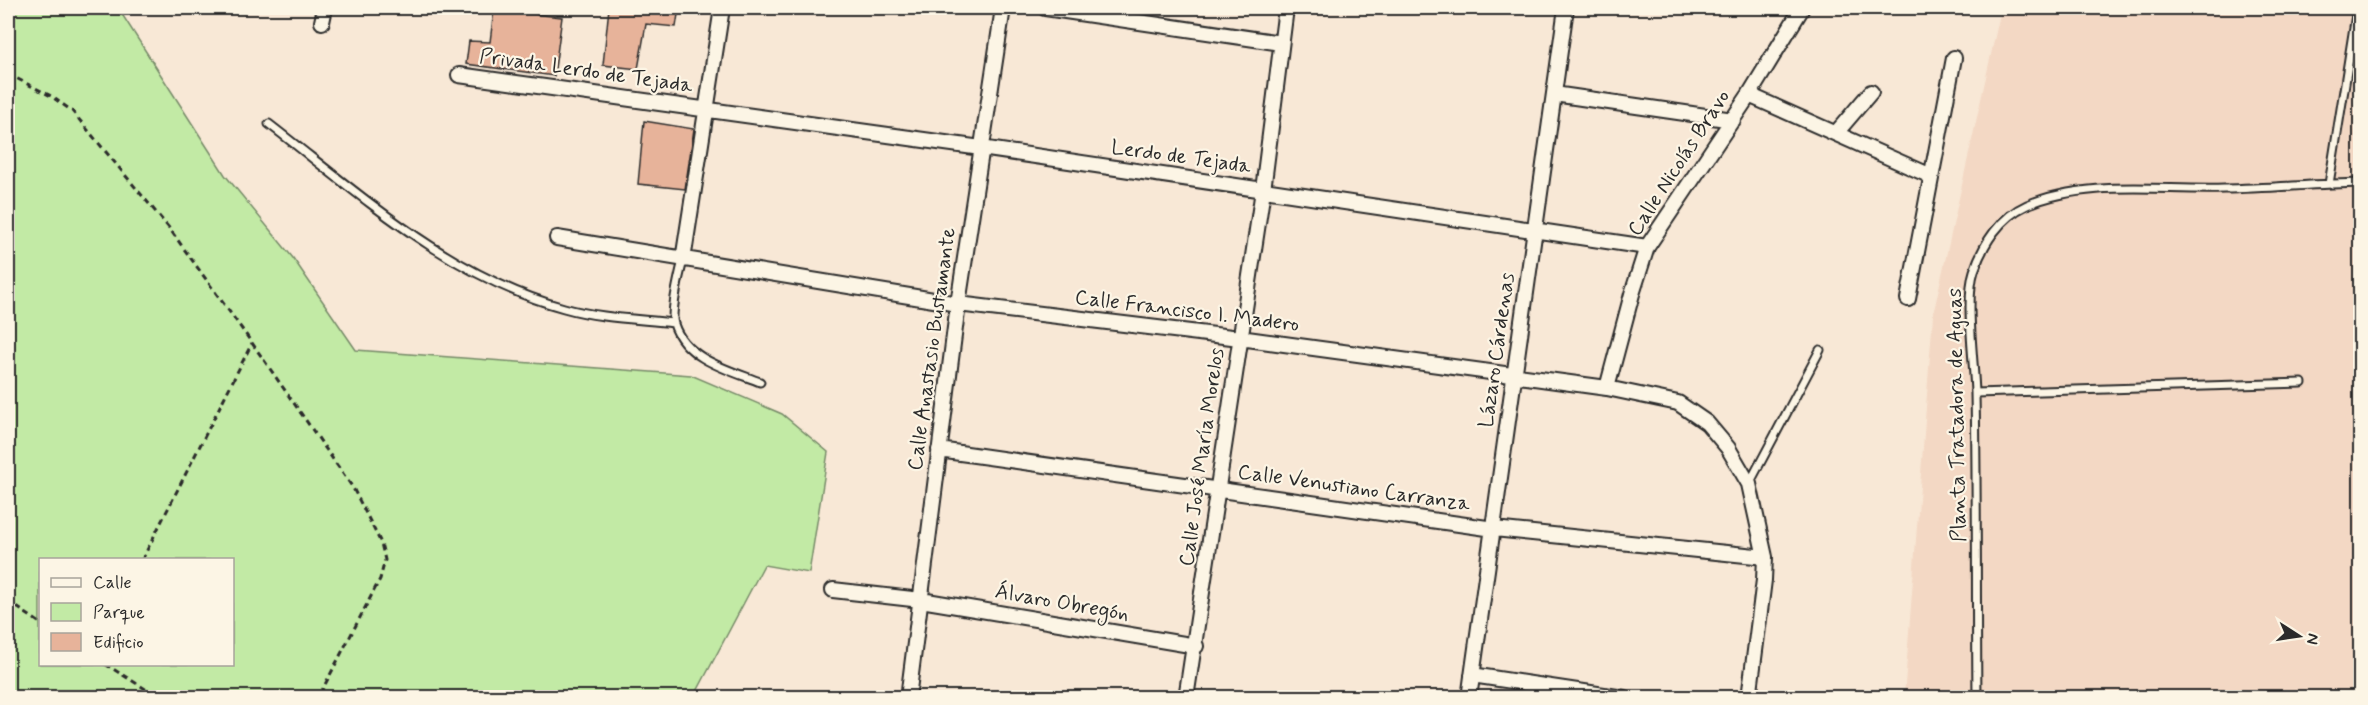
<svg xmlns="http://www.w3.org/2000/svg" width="2368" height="705" font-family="Mynerve,sans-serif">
  <rect width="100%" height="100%" fill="#f8e8d6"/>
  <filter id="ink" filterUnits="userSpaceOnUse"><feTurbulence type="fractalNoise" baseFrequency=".0167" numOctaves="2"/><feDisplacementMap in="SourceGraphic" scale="12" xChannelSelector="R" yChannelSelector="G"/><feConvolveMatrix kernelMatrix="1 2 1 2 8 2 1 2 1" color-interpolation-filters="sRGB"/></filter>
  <g filter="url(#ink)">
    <!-- built -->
    <path fill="#f3d8c4" d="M 2005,8 L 2360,8 L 2360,697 L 1904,698 L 1933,315 L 2000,14 Z"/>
    <!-- green -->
    <path fill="#c2eaa5" stroke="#768a68" stroke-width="1.5" fill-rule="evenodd" d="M 8,8 L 118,8 L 225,175 L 293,258 L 356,350 L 691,375 L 782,414 L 828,452 L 809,573 L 764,565 L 694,697 L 8,697 ZM 40,560 L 232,560 L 232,664 L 40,664 Z"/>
    <!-- building -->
    <path fill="#e7b39a" stroke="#2b2b2b" stroke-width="1.5" d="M 609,8 L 679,8 L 676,27 L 646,24 L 638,69 L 603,65 Z
      M 494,10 L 562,17 L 554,76 L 466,64 L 469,41 L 490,42 Z
      M 644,121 L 694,129 L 685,189 L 638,184 Z"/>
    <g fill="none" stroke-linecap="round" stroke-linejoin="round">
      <!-- service casing -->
      <g stroke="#2b2b2b" stroke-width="11">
        <path id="service" d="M 269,124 C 361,195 450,277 564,308 C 599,318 637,319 673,323
          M 2329,184 L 2357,8
          M 683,260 C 680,272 670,314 674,324 C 685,359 729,370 760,382
          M 1975,393 L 2302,383
          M 1749,484 L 1820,350
          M 1977,698 C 1976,596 1977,494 1975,393 C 1974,361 1965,298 1974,271 C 1983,244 2000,217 2027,205 C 2087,179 2160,191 2224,189 C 2270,188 2315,184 2360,183"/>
      </g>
      <!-- minor casing -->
      <g stroke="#2b2b2b" stroke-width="18">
        <path id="minor" d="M 1045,8 L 1281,43
          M 322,22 L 325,8
          M 459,75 L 981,148 L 1647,247
          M 1554,94 L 1733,120
          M 1749,95 L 1931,176
          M 1836,133 L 1871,92
          M 557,238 L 958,304 L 1240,338 L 1607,388 L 1678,403 L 1707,423 L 1728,448 L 1749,484 L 1765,557 L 1764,580 L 1749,698
          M 683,260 L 722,8
          M 1908,299 L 1954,58
          M 1607,388 L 1632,294 L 1647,247 L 1749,95 L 1802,8
          M 939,450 L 1494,529 L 1765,557
          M 833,590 L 921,600 L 1196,646
          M 1472,675 L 1624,698
          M 908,698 L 958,304 L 1003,8
          M 1186,698 L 1263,190 L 1286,8
          M 1469,698 L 1566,8"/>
      </g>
      <!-- path -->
      <path stroke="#2b2b2b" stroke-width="3" stroke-dasharray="6 4.5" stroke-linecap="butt" d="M 8,74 L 51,96 L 72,111 L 169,228 L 252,343 L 353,488 L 381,543 L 385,560 L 380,579 L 318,698
        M 142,560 L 252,343
        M 8,601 L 40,623
        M 105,664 L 160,698"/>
      <!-- service -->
      <use href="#service" stroke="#fcf5e5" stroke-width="7"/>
      <!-- minor -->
      <use href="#minor" stroke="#fcf5e5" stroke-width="14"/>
    </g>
  </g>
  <g text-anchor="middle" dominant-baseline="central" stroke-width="4.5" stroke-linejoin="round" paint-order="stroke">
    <!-- street labels -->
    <g font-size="21" fill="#2b2b2b" stroke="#fcf5e5">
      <text transform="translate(586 71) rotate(8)">Privada Lerdo de Tejada</text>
      <text transform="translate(1181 157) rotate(8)">Lerdo de Tejada</text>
      <text transform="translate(1679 163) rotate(-57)">Calle Nicolás Bravo</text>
      <text transform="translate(1187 311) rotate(7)">Calle Francisco I. Madero</text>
      <text transform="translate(932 349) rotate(-82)">Calle Anastasio Bustamante</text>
      <text transform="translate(1497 350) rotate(-82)">Lázaro Cárdenas</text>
      <text transform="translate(1957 415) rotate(-91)">Planta Tratadora de Aguas</text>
      <text transform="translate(1202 457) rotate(-82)">Calle José María Morelos</text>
      <text transform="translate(1354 488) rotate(8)">Calle Venustiano Carranza</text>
      <text transform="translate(1062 603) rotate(10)">Álvaro Obregón</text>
    </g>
  </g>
  <!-- margin -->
  <rect width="2368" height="705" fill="none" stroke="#fcf5e5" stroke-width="30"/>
  <rect x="15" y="15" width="2338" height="675" fill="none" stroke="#2b2b2b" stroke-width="2" filter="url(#ink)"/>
  <!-- legend -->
  <rect x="39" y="558" width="195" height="108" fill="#fcf5e5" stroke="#a8a49b" stroke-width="1.5"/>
  <rect x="51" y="578" width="30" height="9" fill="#fcf5e5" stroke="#a8a49b" stroke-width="1.5"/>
  <text x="93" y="588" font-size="18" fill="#2b2b2b">Calle</text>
  <rect x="51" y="603" width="30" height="18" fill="#c2eaa5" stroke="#a8a49b" stroke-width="1.5"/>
  <text x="93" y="618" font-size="18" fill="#2b2b2b">Parque</text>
  <rect x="51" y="633" width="30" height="18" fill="#e7b39a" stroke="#a8a49b" stroke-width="1.5"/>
  <text x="93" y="648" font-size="18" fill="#2b2b2b">Edificio</text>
  <!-- north arrow -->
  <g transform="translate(2299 636) rotate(102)" stroke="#fcf5e5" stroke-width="4.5" paint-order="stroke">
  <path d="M0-4.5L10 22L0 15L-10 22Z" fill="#2b2b2b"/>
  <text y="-9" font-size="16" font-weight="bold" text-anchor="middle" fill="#2b2b2b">N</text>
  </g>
</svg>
